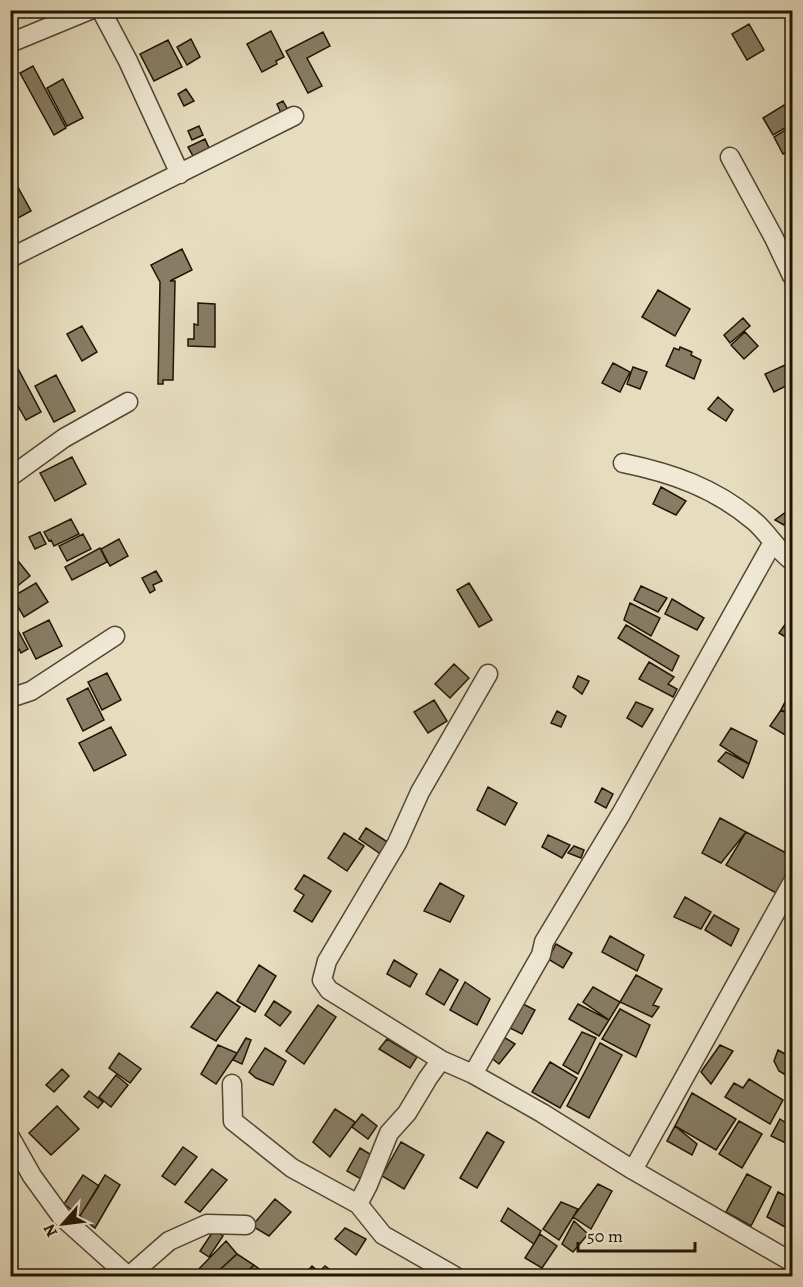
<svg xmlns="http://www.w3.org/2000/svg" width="803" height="1287" font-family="Alegreya,serif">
  <rect width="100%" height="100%" fill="#e6ddbf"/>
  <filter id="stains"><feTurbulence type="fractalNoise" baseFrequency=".00333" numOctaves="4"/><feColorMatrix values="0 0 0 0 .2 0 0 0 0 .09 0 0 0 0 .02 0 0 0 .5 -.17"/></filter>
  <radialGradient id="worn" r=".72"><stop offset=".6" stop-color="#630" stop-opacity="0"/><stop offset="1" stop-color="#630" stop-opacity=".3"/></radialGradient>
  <!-- building -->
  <path fill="#877d65" stroke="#211404" stroke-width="1.5" d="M 270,10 L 287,10 L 287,15 L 270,14 Z
    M 749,24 L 764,50 L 747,60 L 732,34 Z
    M 271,31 L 284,57 L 276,61 L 277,64 L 262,72 L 247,44 Z
    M 323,32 L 330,46 L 307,58 L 322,86 L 308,93 L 286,51 Z
    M 191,39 L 200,57 L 187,65 L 177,47 Z
    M 168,40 L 182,67 L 154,81 L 140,54 Z
    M 33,66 L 66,128 L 54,135 L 20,73 Z
    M 63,79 L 83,118 L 67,126 L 47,88 Z
    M 186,89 L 194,101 L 184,106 L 178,94 Z
    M 283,101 L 288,110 L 281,113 L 277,104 Z
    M 789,102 L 792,108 L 792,124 L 773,135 L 763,118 Z
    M 199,126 L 203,135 L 192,140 L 188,131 Z
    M 792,126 L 792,149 L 783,154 L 774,137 Z
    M 205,139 L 209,148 L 193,156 L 188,147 Z
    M 15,182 L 31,211 L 16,219 L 10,208 L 10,184 Z
    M 182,249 L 192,270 L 170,281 L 175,281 L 173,380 L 163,380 L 163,384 L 158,384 L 160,282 L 151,265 Z
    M 658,290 L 690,309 L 675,336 L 642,317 Z
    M 198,303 L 215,304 L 215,347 L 188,346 L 188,339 L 194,339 L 194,324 L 198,325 Z
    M 743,318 L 750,326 L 730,343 L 724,335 Z
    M 82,326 L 97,352 L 82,361 L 67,334 Z
    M 745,332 L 758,346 L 744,359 L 731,345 Z
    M 680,347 L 692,352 L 691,355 L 701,360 L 694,379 L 666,366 L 674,348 L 679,350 Z
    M 792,362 L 792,383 L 774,392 L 765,374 Z
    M 15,363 L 41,412 L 26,420 L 10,392 L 10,365 Z
    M 613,363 L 630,372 L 620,392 L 602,383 Z
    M 633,367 L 647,372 L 640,389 L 627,384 Z
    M 56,375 L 75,411 L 54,422 L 35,386 Z
    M 718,397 L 733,410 L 726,421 L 708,409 Z
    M 72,457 L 86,484 L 55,501 L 40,473 Z
    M 661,487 L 686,501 L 676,515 L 653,504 Z
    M 786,512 L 791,518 L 784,525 L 775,520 Z
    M 71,519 L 79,534 L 54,546 L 51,540 L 49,541 L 44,532 Z
    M 40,532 L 46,544 L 35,549 L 29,537 Z
    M 83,534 L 91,549 L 67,561 L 59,546 Z
    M 119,539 L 128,556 L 110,566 L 101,549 Z
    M 100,548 L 107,562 L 72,580 L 65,567 Z
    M 11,552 L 30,576 L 10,592 L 10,553 Z
    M 156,571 L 162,581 L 153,585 L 155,590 L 150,593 L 142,578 Z
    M 36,583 L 48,602 L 24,617 L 12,597 Z
    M 469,583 L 492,620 L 479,627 L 457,590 Z
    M 641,586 L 667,598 L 658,612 L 634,600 Z
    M 672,599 L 704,618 L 697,630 L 665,614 Z
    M 630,603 L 660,618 L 651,636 L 624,620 Z
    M 10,616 L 28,649 L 21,653 L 19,649 L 10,653 Z
    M 789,619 L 792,621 L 792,641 L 779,633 Z
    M 49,620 L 62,646 L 36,659 L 23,633 Z
    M 626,625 L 679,656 L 672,671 L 618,638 Z
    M 649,662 L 674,677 L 668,684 L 677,689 L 673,697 L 639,679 Z
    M 454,664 L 469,678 L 450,698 L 435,684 Z
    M 107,673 L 121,700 L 102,710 L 88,682 Z
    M 578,676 L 589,681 L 582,694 L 573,687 Z
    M 88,688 L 104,720 L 83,731 L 67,699 Z
    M 792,688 L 792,715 L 781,710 Z
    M 434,700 L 447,721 L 428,733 L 414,712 Z
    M 636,702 L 653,709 L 642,727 L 627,718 Z
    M 781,710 L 792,716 L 792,739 L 770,726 Z
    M 557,711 L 566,716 L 561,727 L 551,723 Z
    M 111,727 L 126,755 L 94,771 L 79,743 Z
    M 731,728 L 757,741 L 749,764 L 720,745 Z
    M 726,752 L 749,764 L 743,778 L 718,761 Z
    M 488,787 L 517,803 L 505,825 L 477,810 Z
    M 602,788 L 613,794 L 606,808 L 595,802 Z
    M 720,818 L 746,832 L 721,863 L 702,853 Z
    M 366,828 L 389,843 L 382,855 L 359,839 Z
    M 746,832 L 792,856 L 792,869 L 778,894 L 726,865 Z
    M 344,833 L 364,846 L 347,871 L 328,858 Z
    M 548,835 L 570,845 L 562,858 L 542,847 Z
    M 574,846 L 584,850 L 581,858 L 568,853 Z
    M 304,875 L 331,891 L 312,922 L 294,911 L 304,895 L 295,889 Z
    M 440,883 L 464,896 L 450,922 L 424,911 Z
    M 685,897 L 711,912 L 701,929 L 674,917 Z
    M 714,915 L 739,929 L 731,946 L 705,930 Z
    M 610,936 L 644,955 L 637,971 L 602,952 Z
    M 556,944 L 572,953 L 563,968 L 548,959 Z
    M 394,960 L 417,974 L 410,987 L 387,974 Z
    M 259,965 L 276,976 L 255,1012 L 237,1001 Z
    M 440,969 L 458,980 L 444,1005 L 426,994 Z
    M 636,975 L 662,989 L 653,1005 L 659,1007 L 652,1017 L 620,1002 Z
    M 465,982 L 490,999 L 477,1025 L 450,1010 Z
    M 593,987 L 620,1002 L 609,1020 L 583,1002 Z
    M 217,992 L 240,1007 L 216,1041 L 191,1027 Z
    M 274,1001 L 291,1012 L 280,1026 L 265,1015 Z
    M 523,1004 L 535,1010 L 522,1034 L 510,1028 Z
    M 578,1004 L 609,1020 L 599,1036 L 569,1019 Z
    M 318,1005 L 336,1017 L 304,1064 L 286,1051 Z
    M 620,1009 L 650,1025 L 636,1057 L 602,1039 Z
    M 582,1032 L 596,1038 L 578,1074 L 563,1065 Z
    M 502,1036 L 515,1044 L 499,1064 L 489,1056 Z
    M 246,1038 L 251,1040 L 242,1064 L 233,1060 Z
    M 387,1039 L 417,1057 L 410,1068 L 379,1049 Z
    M 600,1043 L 622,1055 L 589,1118 L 567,1106 Z
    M 218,1045 L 237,1053 L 216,1084 L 201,1074 Z
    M 720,1045 L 733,1051 L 711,1084 L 701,1072 Z
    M 265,1048 L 286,1061 L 273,1085 L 256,1078 L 249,1072 Z
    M 778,1050 L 792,1058 L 792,1079 L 779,1071 L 774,1061 Z
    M 119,1053 L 141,1069 L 130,1083 L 109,1068 Z
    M 550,1062 L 577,1078 L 560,1108 L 532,1092 Z
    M 62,1069 L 69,1076 L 54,1092 L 46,1085 Z
    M 116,1075 L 128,1085 L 111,1107 L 99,1097 Z
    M 749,1079 L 783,1100 L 770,1124 L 725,1097 L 734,1083 L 743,1088 Z
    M 89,1091 L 103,1102 L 98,1108 L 84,1097 Z
    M 692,1093 L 736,1119 L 716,1150 L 675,1126 Z
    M 57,1106 L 79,1129 L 51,1155 L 29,1133 Z
    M 335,1109 L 355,1122 L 330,1157 L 313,1142 Z
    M 362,1114 L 377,1126 L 368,1139 L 352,1127 Z
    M 780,1119 L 792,1127 L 792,1146 L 771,1136 Z
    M 739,1121 L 762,1134 L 742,1168 L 719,1154 Z
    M 675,1126 L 697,1144 L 692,1155 L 667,1141 Z
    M 487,1132 L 504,1142 L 477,1188 L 460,1178 Z
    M 401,1142 L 424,1155 L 404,1189 L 382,1176 Z
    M 183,1147 L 197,1157 L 175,1185 L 162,1176 Z
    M 360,1148 L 373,1156 L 361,1179 L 347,1171 Z
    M 212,1169 L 227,1180 L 200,1212 L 185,1202 Z
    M 747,1174 L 771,1187 L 751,1226 L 726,1212 Z
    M 83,1175 L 99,1186 L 80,1216 L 64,1204 Z
    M 105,1175 L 120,1185 L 95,1228 L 80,1216 Z
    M 598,1184 L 612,1191 L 591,1229 L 573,1217 Z
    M 778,1192 L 792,1199 L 792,1231 L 767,1217 Z
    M 275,1199 L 291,1212 L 269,1236 L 252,1226 Z
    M 561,1202 L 578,1209 L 559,1240 L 543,1229 Z
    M 508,1208 L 541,1231 L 534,1244 L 501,1221 Z
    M 574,1221 L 588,1234 L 573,1252 L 562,1244 Z
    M 345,1228 L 366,1239 L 356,1255 L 335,1239 Z
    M 214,1230 L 223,1236 L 209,1257 L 200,1251 Z
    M 540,1234 L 557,1246 L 542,1268 L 525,1258 Z
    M 226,1241 L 237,1254 L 213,1276 L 192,1276 Z
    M 237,1254 L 254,1265 L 242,1276 L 213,1276 Z
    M 254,1265 L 269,1276 L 243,1276 Z
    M 312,1266 L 319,1272 L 325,1266 L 333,1272 L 329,1276 L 303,1276 Z"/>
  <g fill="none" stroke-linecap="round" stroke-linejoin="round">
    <!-- minor casing -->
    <g stroke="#524633" stroke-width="21">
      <path id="minor" d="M 101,10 L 128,61 L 180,174
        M 10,43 L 90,10
        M 730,157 L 774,238 L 792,276
        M 10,258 L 294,116
        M 623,463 C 672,473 715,488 754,521 C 768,533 777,550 792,561
        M 10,477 L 64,438 L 128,402
        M 488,674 L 420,792 L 397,843 L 327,961 L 322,980 L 329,990 L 441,1060 L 473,1074 L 542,1113 L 633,1170 L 792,883
        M 10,698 L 31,691 L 115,636
        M 473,1074 L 541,955 L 544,942 L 621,814 L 773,542
        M 232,1084 L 233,1121 L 292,1168 L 358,1204 L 383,1235 L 455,1276
        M 10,1137 L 32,1176 L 61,1216 L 128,1276
        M 633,1170 L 792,1262
        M 358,1204 L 368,1185 L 389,1133 L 407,1113 L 428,1078 L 441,1060
        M 129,1276 L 169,1241 L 207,1224 L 246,1225"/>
    </g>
    <!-- minor -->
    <use href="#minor" stroke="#efe9d5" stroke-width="18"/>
  </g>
  <!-- margin -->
  <rect width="803" height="1287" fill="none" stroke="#e6ddbf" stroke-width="36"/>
  <rect x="12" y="12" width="779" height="1263" fill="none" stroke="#211404" stroke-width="3"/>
  <rect x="18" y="18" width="767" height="1251" fill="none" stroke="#211404" stroke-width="1.5"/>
  <!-- north arrow -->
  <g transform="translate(63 1224) rotate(242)" stroke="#efe9d5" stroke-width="4.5" paint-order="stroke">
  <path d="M0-4.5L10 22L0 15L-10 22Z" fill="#211404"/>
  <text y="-9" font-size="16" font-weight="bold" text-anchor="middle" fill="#211404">N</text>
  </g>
  <!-- scale -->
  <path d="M578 1242v9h117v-9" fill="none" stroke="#211404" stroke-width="3"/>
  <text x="587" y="1242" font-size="18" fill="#211404" stroke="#efe9d5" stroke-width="4.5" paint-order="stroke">50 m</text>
  <rect width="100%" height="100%" filter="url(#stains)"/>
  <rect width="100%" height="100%" fill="url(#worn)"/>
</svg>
